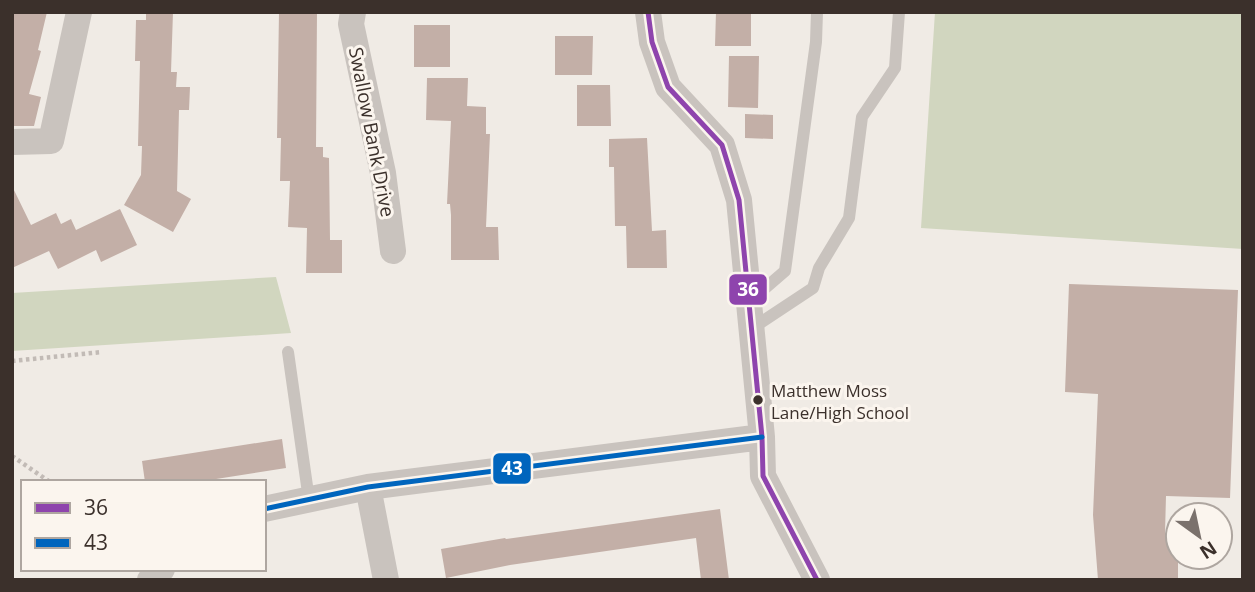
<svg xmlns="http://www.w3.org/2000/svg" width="1255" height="592" font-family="'Open Sans',sans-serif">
  <rect width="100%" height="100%" fill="#f0ebe5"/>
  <!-- green -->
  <path fill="#d1d6bf" d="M 935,12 L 1243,12 L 1243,249 L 921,228 Z
    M 276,277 L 291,333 L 12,351 L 12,293 Z"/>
  <!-- building -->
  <path fill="#c3afa7" d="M 12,12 L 47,12 L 38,50 L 41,51 L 29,94 L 41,97 L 34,126 L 12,126 Z
    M 146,12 L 173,12 L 171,72 L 177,72 L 176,87 L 190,87 L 189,110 L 179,110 L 177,191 L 191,199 L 173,232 L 124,205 L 141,175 L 142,146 L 138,146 L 140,61 L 135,61 L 136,20 L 146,20 Z
    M 279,12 L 317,12 L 316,147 L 323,147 L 323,157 L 329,158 L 330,240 L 342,240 L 342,273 L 306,273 L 307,228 L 288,227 L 290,181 L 280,181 L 281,138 L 277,138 Z
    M 716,12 L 751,12 L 751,46 L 715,46 Z
    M 414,25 L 450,25 L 450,67 L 414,67 Z
    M 555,36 L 593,36 L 592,75 L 555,75 Z
    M 729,56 L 759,56 L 758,108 L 728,107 Z
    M 427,78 L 468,78 L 467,106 L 486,107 L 486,134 L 490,134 L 486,227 L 498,227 L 499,260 L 451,260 L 451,215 L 450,204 L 447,204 L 451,121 L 426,120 Z
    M 577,85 L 610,85 L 611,126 L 577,126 Z
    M 745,114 L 773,115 L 773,139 L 745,138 Z
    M 647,138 L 652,231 L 666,230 L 667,268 L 627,268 L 626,226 L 615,226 L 614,167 L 609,167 L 609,139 Z
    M 12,186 L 31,225 L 56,213 L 61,224 L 71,219 L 76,230 L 120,209 L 137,245 L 101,262 L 96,250 L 58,269 L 49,251 L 12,268 Z
    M 1069,284 L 1238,290 L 1230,498 L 1166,496 L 1165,533 L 1178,541 L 1178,580 L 1098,580 L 1093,515 L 1098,394 L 1065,392 Z
    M 282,439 L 286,468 L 197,482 L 145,482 L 142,461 Z
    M 720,509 L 729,580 L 701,580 L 696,538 L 510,565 L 446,578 L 441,549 L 505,538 L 506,539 Z"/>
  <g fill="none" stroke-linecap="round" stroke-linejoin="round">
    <!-- path -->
    <path stroke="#c2bbb6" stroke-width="4.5" stroke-dasharray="3.5 3.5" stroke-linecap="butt" d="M 12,361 L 102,352
      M 12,456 L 50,482"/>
    <!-- service -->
    <path stroke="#c9c3be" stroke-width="12" d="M 749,302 L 785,271 L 816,42 L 817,12
      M 751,329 L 813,288 L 819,268 L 849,218 L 862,117 L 895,68 L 899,12
      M 288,352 L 309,500"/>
    <!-- minor -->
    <path stroke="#c9c3be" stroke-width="26" d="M 353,12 L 351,24 L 383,173 L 393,251
      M 648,12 L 652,42 L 668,87 L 722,145 L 739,200 L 762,437 L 763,476 L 817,580
      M 12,142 L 51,141 L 79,12
      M 368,487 L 386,580
      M 264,509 L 368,487 L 762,437
      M 150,580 L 162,569"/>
    <!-- bus-1 casing -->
    <g stroke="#fbf5ee" stroke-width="10">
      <path id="bus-1" d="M 648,12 L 652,42 L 668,87 L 722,145 L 739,200 L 762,437 L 763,476 L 817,580"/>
    </g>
    <!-- bus-2 casing -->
    <g stroke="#fbf5ee" stroke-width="10">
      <path id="bus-2" d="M 264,509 L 368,487 L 762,437"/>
    </g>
    <!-- bus-1 -->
    <use href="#bus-1" stroke="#8e44ad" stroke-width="5"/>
    <!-- bus-2 -->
    <use href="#bus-2" stroke="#0065bd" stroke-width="5"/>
  </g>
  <!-- markers -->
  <circle fill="#3b302b" stroke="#fbf5ee" stroke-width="2.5" cx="758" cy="400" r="6"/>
  <g text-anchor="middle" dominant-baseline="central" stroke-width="6" stroke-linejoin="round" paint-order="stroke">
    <!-- bus labels -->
    <g font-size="17" fill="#3b302b" stroke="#fbf5ee" text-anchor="start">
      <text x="771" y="390">Matthew Moss<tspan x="771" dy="22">Lane/High School</tspan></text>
    </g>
    <!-- street labels -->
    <g font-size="19" fill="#3b302b" stroke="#fbf5ee">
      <text transform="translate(372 132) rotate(79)">Swallow Bank Drive</text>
    </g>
  </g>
  <g stroke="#fbf5ee" stroke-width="2.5">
    <rect x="728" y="273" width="40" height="33" rx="7" fill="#8e44ad"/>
    <rect x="492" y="452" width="40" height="33" rx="7" fill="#0065bd"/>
  </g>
  <g font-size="19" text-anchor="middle" font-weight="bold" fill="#fff">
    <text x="748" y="296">36</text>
    <text x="512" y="475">43</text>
  </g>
  <!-- border -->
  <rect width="1255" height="592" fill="none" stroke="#3b302b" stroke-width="28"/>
  <!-- legend -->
  <rect x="21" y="480" width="245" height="91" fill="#fbf5ee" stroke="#aea6a0" stroke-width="2"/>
  <rect x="35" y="503" width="35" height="10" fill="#8e44ad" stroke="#aea6a0" stroke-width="2"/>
  <text x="84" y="515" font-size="21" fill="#3b302b">36</text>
  <rect x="35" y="538" width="35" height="10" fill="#0065bd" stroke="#aea6a0" stroke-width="2"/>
  <text x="84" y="550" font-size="21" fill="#3b302b">43</text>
  <!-- north arrow -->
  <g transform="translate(1199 536) rotate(147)"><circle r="33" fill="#fbf5ee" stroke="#aea6a0" stroke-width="2"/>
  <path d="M0-5L12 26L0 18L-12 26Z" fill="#7a716c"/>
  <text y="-10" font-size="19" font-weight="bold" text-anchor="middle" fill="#3b302b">N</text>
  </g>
</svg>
